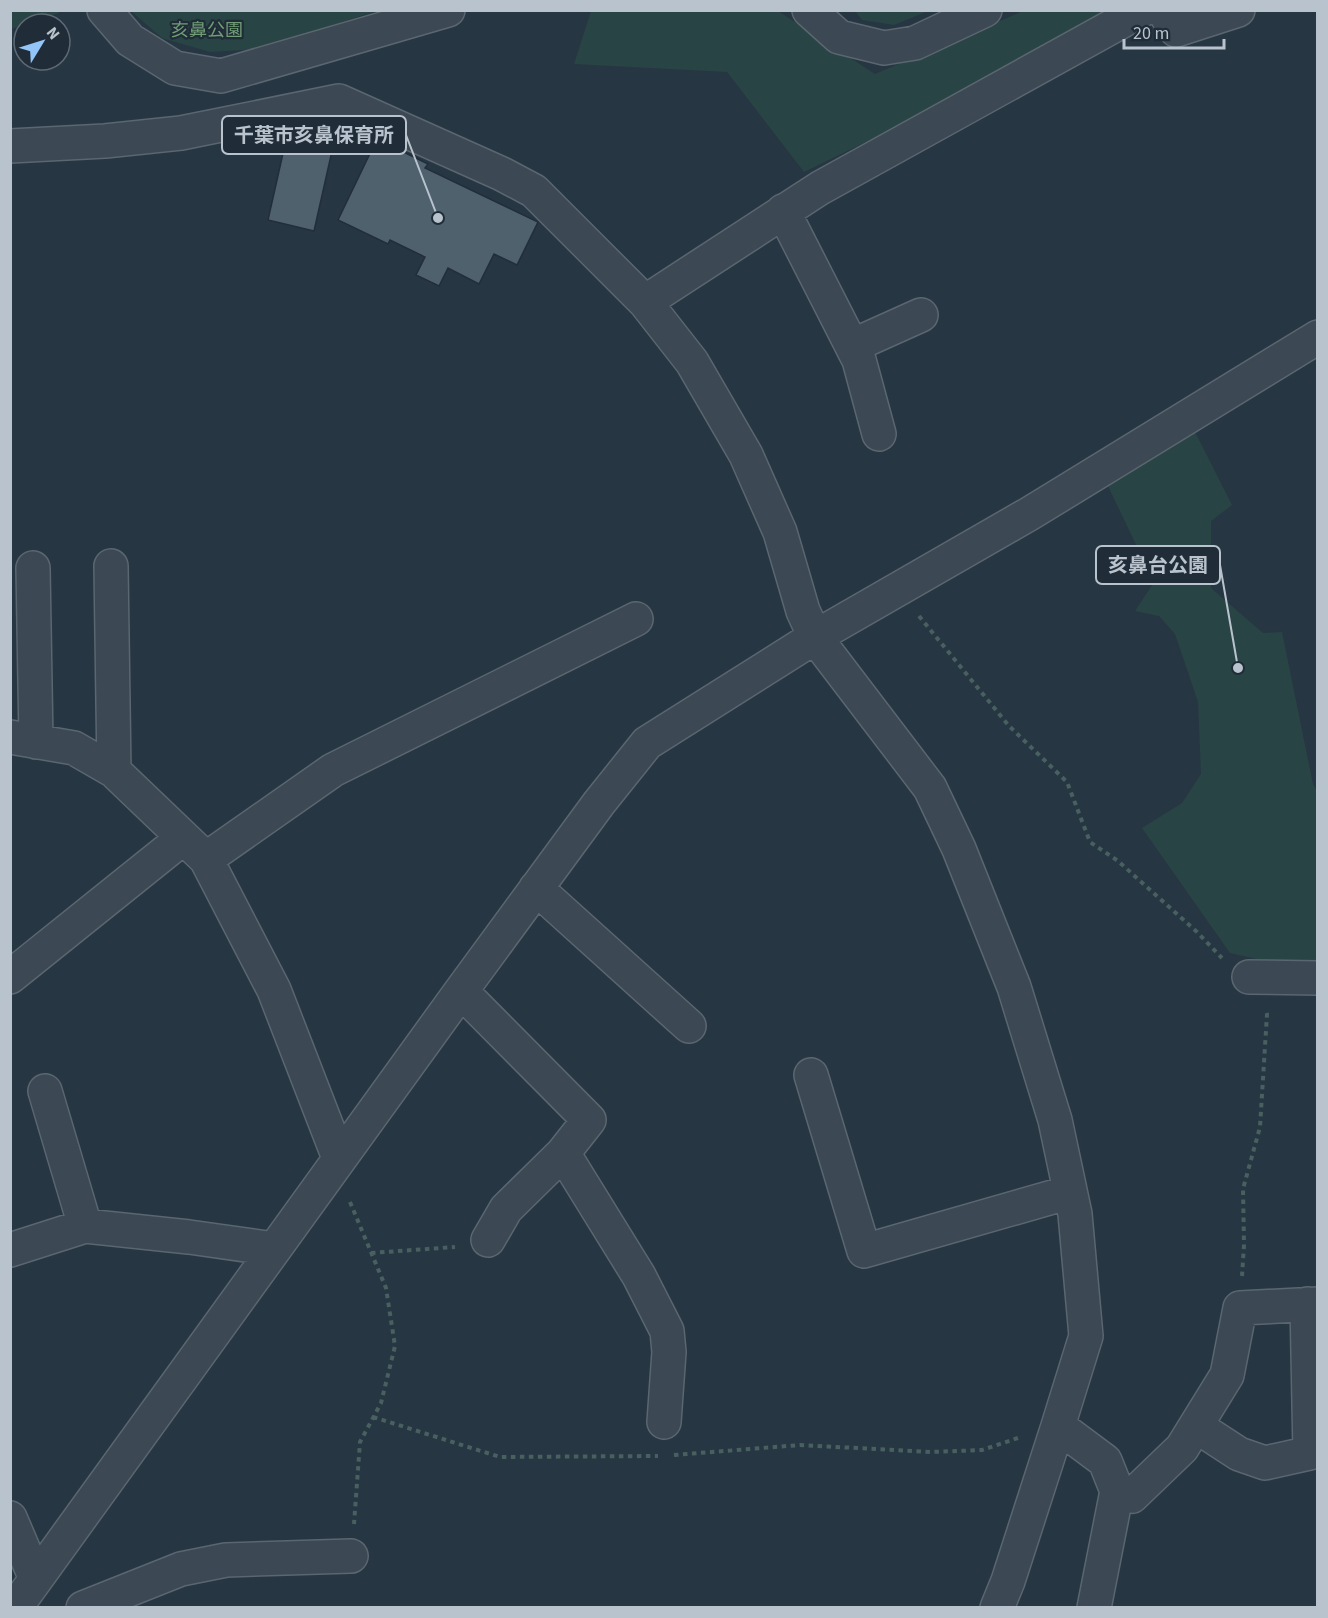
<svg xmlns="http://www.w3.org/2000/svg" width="1328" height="1618" font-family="'Source Sans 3','Noto Sans JP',sans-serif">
  <rect width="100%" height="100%" fill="#273643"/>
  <!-- green -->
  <path fill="#294444" d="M 10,11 L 58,11 L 59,13 L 11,29 Z
    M 131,11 L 376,11 L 259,49 L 210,52 L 162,38 Z
    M 591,11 L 778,11 L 875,74 L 1023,11 L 1135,11 L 804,172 L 727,72 L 574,64 Z
    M 855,11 L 928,11 L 894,25 L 862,20 Z
    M 1192,426 L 1232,505 L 1211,521 L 1211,588 L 1263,633 L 1282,632 L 1313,784 L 1317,791 L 1317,962 L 1273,963 L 1230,953 L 1142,828 L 1182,803 L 1201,774 L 1198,702 L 1175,634 L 1159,616 L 1135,611 L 1154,582 L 1105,480 Z"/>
  <!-- building -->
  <path fill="#50616e" stroke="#222f3a" stroke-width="1.5" d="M 377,139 L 428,164 L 425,168 L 538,222 L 517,265 L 494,254 L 479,284 L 448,268 L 439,286 L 416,275 L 425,257 L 390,240 L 388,244 L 338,220 Z
    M 286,140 L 332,151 L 314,231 L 268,220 Z"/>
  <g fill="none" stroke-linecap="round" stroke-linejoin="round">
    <!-- minor casing -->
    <g stroke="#5a6670" stroke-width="36">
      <path id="minor" d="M 104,10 L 130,40 L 175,68 L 221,76 L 448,10
        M 809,10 L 839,37 L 884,48 L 915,43 L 985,10
        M 1163,10 L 1176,30 L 1238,10
        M 10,146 L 105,141 L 181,133 L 339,101 L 502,174 L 534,191 L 645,302 L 692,362 L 746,455 L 780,532 L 803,611 L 815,637 L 930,788 L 959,849 L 1014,987 L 1055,1120 L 1075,1214 L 1086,1336 L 1058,1426 L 1008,1581 L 997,1608
        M 783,211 L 859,360 L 879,434
        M 645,302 L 820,188 L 1142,10
        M 852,346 L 921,315
        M 111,566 L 114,771
        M 33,568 L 36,742
        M 10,737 L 74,748 L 114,771 L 206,859 L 274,990 L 339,1158
        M 206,859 L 333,770 L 636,619
        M 536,888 L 689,1026
        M 10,977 L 183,838
        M 1249,977 L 1318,978
        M 461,991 L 589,1120 L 563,1153 L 506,1209 L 488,1240
        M 811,1075 L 864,1251 L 1070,1192
        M 45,1091 L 85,1226
        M 563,1153 L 639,1276 L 667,1331 L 669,1352 L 664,1422
        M 10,1250 L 85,1226 L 189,1237 L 274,1249
        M 1058,1426 L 1105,1461 L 1117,1491 L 1094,1608
        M 1196,1426 L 1239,1454 L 1265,1463 L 1310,1453 L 1307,1304
        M 1117,1491 L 1132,1496 L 1182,1448 L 1227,1375 L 1240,1308 L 1318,1304
        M 10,1518 L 36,1579
        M 15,1608 L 461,991 L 599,803 L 647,743 L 815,637 L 1029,514 L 1318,337
        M 83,1608 L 181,1569 L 226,1560 L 351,1556"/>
    </g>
    <!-- path -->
    <path stroke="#486060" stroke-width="4" stroke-dasharray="4.5 4.5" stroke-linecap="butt" d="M 919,616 L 1009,726 L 1067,782 L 1090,842 L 1118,861 L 1197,932 L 1222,958
      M 350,1202 L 386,1288 L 395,1346 L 381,1403 L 360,1442 L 354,1524
      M 371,1253 L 455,1247
      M 1242,1276 L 1244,1245 L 1243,1189 L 1260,1127 L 1267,1014 L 1266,1010
      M 373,1417 L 500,1457 L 658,1456
      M 674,1455 L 800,1445 L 931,1452 L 982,1450 L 1018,1438"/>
    <!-- minor -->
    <use href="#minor" stroke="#3c4853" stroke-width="33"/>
  </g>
  <g text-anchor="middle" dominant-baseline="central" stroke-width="4.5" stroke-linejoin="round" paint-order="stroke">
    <!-- park labels -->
    <g font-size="18" fill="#709d76" stroke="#202d38">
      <text x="207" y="30">亥鼻公園</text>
    </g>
  </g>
  <!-- callouts -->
  <path fill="none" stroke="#b9c3cd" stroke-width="2" d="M438 218L406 135M1238 668L1220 565"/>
  <g fill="#b9c3cd" stroke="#202d38" stroke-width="2">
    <circle cx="438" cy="218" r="6"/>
    <circle cx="1238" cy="668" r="6"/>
  </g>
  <g fill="#202d38" stroke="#b9c3cd" stroke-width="2">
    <rect x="222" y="116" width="184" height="38" rx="6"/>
    <rect x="1096" y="546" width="124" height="38" rx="6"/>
  </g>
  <g font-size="20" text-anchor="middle" font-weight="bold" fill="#b9c3cd">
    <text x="314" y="142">千葉市亥鼻保育所</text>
    <text x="1158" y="572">亥鼻台公園</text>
  </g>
  <!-- border -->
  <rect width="1328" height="1618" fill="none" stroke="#b9c3cd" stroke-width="24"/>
  <!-- north arrow -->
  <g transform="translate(42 42) rotate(52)"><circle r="28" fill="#202d38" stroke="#5d6974" stroke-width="1.5"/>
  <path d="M0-4.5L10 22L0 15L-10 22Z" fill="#93c5f8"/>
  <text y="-9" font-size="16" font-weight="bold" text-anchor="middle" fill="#b9c3cd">N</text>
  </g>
  <!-- scale -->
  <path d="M1124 39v9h100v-9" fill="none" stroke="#b9c3cd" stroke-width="3"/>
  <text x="1133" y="39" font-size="18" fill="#b9c3cd" stroke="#202d38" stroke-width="4.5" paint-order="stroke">20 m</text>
</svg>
